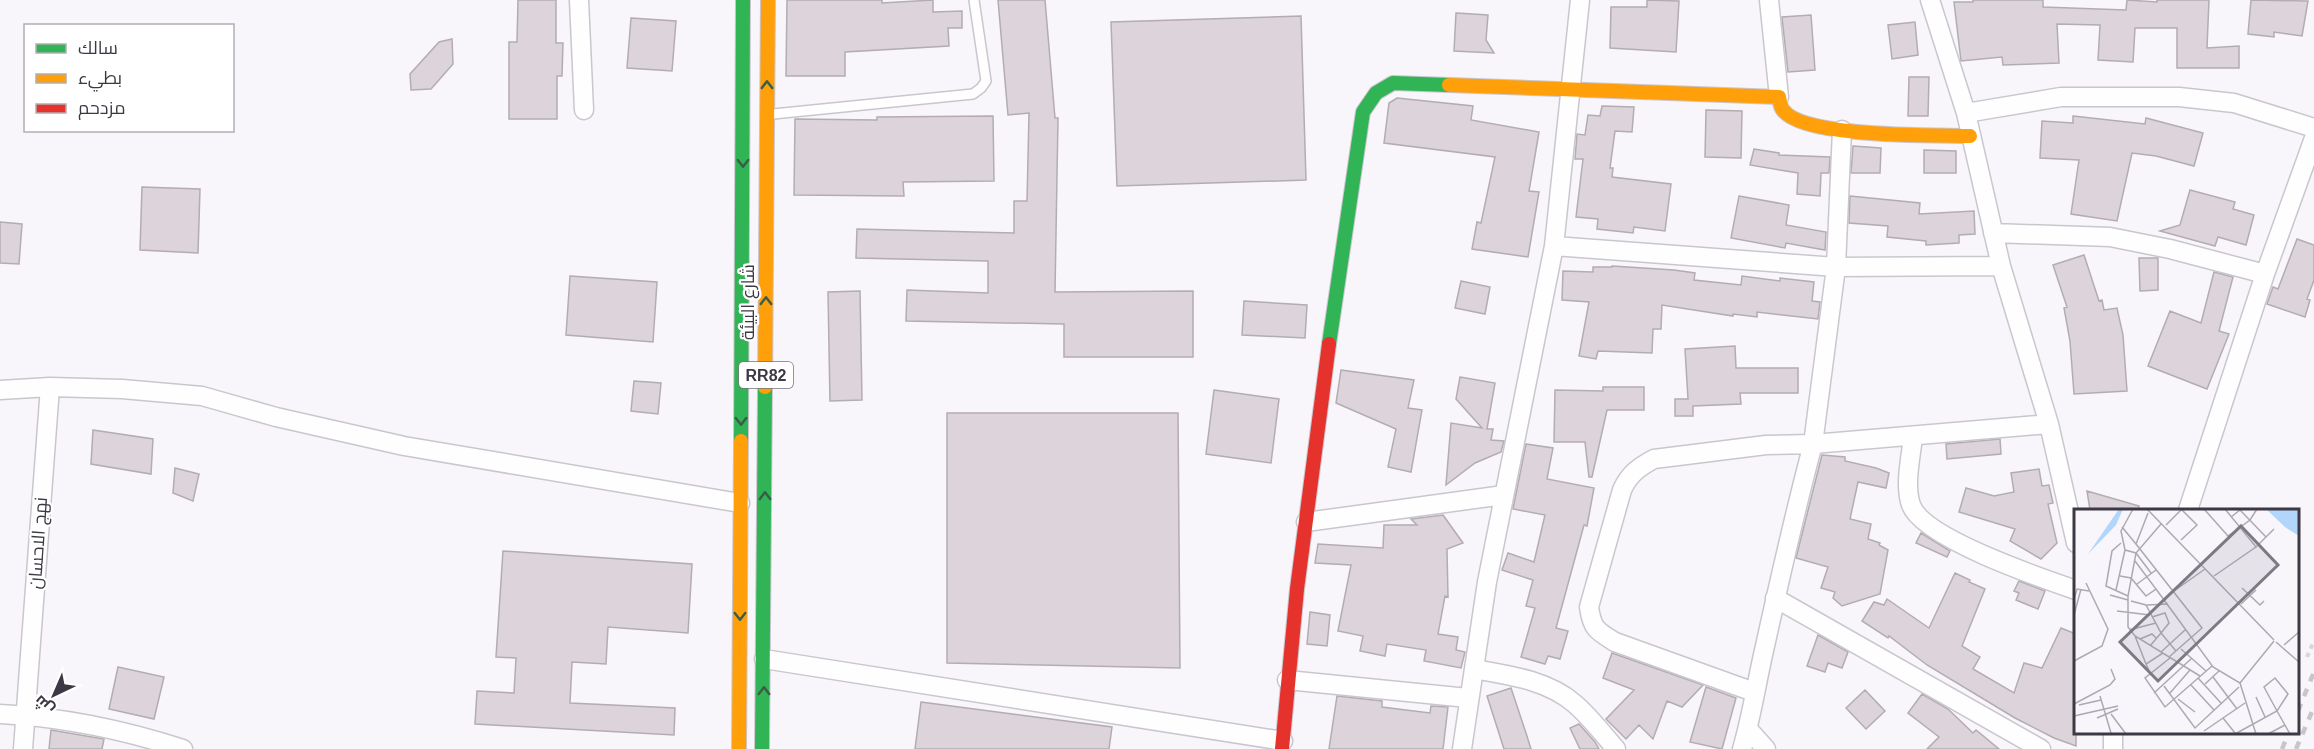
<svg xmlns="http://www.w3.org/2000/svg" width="2314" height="749" font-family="Helvetica,Cairo,sans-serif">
  <rect width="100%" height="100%" fill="#f8f5fb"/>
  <!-- building -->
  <path fill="#dcd4da" stroke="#b3acb2" stroke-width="1.5" d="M 518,0 L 556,0 L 556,43 L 563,43 L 562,76 L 557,76 L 557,119 L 509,119 L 509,42 L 517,42 Z
    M 787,0 L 882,0 L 882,3 L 933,0 L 933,12 L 962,11 L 962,28 L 948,28 L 949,46 L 845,52 L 845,76 L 786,76 Z
    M 998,0 L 1045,0 L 1055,118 L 1058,118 L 1055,292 L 1193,291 L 1193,357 L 1064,357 L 1064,324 L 906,321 L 907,290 L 988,293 L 988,261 L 856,258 L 857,229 L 1014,233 L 1014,201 L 1027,201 L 1029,113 L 1008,115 Z
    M 1647,0 L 1679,1 L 1676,52 L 1610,48 L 1611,7 L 1647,7 Z
    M 1973,0 L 2043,0 L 2043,7 L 2126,10 L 2127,0 L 2157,2 L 2157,0 L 2209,0 L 2207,48 L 2239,46 L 2239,68 L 2177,68 L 2177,28 L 2135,28 L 2133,62 L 2098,60 L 2100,25 L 2057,24 L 2059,63 L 2003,65 L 2002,57 L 1961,61 L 1954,2 L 1973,2 Z
    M 2251,0 L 2308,1 L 2302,36 L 2274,32 L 2274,37 L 2248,34 Z
    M 1456,13 L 1488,15 L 1486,40 L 1494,53 L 1454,51 Z
    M 1811,15 L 1815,70 L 1788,72 L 1782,17 Z
    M 1301,16 L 1306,180 L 1117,186 L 1111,22 Z
    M 631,18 L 676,21 L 672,71 L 627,68 Z
    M 1915,22 L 1918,55 L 1892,59 L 1888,25 Z
    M 452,39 L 453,64 L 431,89 L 411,90 L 410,74 L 439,42 Z
    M 1909,77 L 1929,77 L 1928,116 L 1908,116 Z
    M 1397,98 L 1473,106 L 1471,120 L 1539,132 L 1529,191 L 1539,192 L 1528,257 L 1472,249 L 1477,222 L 1481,223 L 1495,157 L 1384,143 L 1389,103 Z
    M 1602,106 L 1634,107 L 1632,132 L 1615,131 L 1610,168 L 1613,168 L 1612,177 L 1671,184 L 1665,231 L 1634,227 L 1633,233 L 1597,229 L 1598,219 L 1576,217 L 1583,159 L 1575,159 L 1577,134 L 1585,135 L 1588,115 L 1600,116 Z
    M 1706,110 L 1742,111 L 1741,158 L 1705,157 Z
    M 993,116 L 994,181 L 903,182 L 904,196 L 794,195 L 795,119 L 877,120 L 877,117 Z
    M 2073,116 L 2145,124 L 2146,118 L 2203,133 L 2194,166 L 2156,156 L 2132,153 L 2117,221 L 2071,214 L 2079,160 L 2040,158 L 2042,121 L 2073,123 Z
    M 1853,146 L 1881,148 L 1880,173 L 1851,173 Z
    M 1754,149 L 1779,153 L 1779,155 L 1830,157 L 1829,173 L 1821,173 L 1820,196 L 1797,194 L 1798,173 L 1750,165 Z
    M 1924,150 L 1956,151 L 1956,173 L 1924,173 Z
    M 142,187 L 200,189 L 198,253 L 140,250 Z
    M 2190,190 L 2235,202 L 2233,209 L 2254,215 L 2246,245 L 2218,237 L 2215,246 L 2160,231 L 2180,225 Z
    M 1739,196 L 1789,205 L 1786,225 L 1826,232 L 1825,250 L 1786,243 L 1785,248 L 1731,238 Z
    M 1850,196 L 1920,203 L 1919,214 L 1974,211 L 1975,234 L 1959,235 L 1959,243 L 1926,245 L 1926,241 L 1887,237 L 1888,226 L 1849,223 Z
    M 0,222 L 22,224 L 19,264 L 0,263 Z
    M 2297,239 L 2314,245 L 2314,280 L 2307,299 L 2310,300 L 2305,317 L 2267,304 L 2273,287 L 2278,289 Z
    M 2084,255 L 2099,301 L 2102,300 L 2104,310 L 2117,308 L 2123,335 L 2127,391 L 2074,394 L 2070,341 L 2064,308 L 2067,307 L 2053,265 Z
    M 2139,258 L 2158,258 L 2158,290 L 2140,291 Z
    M 1612,266 L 1674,270 L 1695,273 L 1694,280 L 1741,285 L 1742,276 L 1780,281 L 1780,278 L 1814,282 L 1812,301 L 1820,302 L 1818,319 L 1757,312 L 1757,317 L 1733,314 L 1733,316 L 1662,305 L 1661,329 L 1653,329 L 1652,353 L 1598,351 L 1596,359 L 1579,356 L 1589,302 L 1562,300 L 1563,271 L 1593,272 L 1593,267 L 1612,267 Z
    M 2214,272 L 2233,277 L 2219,331 L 2229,334 L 2207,389 L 2148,366 L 2170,311 L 2201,323 Z
    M 570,276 L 657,282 L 653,342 L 566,335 Z
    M 1461,281 L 1490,287 L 1485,314 L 1455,308 Z
    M 860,291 L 862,400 L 830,401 L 828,292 Z
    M 1244,301 L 1307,305 L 1305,338 L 1242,335 Z
    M 1735,346 L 1736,368 L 1798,368 L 1798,393 L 1740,393 L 1741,404 L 1693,406 L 1693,416 L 1675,416 L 1675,399 L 1688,399 L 1685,349 Z
    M 1341,370 L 1414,380 L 1408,408 L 1422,410 L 1411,472 L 1388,467 L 1396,429 L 1336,403 Z
    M 1460,377 L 1495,383 L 1487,429 L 1493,429 L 1491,440 L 1504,441 L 1501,452 L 1475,463 L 1446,485 L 1451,423 L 1482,428 L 1456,399 Z
    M 634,381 L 661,383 L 658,414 L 631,411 Z
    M 1603,387 L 1644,387 L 1644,410 L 1607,410 L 1592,477 L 1589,477 L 1585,442 L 1554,442 L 1555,390 L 1603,391 Z
    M 1214,390 L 1279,399 L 1271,463 L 1206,454 Z
    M 947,413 L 1178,413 L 1180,668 L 947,663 Z
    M 93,430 L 153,439 L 151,474 L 91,464 Z
    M 2000,439 L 2001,454 L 1947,459 L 1946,444 Z
    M 1526,444 L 1553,448 L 1547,479 L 1594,488 L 1587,526 L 1584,525 L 1556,628 L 1568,631 L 1560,659 L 1548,656 L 1545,664 L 1521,657 L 1535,608 L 1526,606 L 1533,580 L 1502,570 L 1508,553 L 1534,562 L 1545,515 L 1513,509 Z
    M 1822,455 L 1845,457 L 1845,461 L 1876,468 L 1889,473 L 1886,488 L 1858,482 L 1850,519 L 1871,524 L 1868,539 L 1880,543 L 1879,545 L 1888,550 L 1880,594 L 1842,606 L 1833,598 L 1835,592 L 1821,588 L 1828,567 L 1796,558 Z
    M 175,468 L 199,474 L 193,501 L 173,493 Z
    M 2039,469 L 2042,486 L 2049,485 L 2053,503 L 2048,504 L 2057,543 L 2041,559 L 2010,541 L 2015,529 L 1959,512 L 1966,488 L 1994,496 L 2014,492 L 2011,473 Z
    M 2087,491 L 2139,506 L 2138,510 L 2090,510 Z
    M 1443,515 L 1463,543 L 1447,549 L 1448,597 L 1445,596 L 1438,634 L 1458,637 L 1456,650 L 1465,652 L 1461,668 L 1424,661 L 1426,650 L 1387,644 L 1385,656 L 1360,651 L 1363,636 L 1338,631 L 1351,565 L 1315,563 L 1318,544 L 1383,548 L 1384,525 L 1417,525 L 1411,519 Z
    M 1921,533 L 1950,551 L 1947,557 L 1916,543 Z
    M 503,551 L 692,564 L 688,633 L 608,627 L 606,664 L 572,662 L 570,703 L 675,708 L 674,735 L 475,724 L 477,691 L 514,693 L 516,658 L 496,657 Z
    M 1955,573 L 1970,580 L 1969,582 L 1985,589 L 1962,646 L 1980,657 L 1973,669 L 2014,693 L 2024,663 L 2042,668 L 2061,628 L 2076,634 L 2076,746 L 2054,738 L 2015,718 L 1927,665 L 1889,636 L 1888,638 L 1862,621 L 1874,602 L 1884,605 L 1887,599 L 1929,628 Z
    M 2019,581 L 2045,591 L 2038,609 L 2016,600 L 2019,593 L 2014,591 Z
    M 1310,612 L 1330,615 L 1327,646 L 1307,644 Z
    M 1818,635 L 1848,652 L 1842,668 L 1828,663 L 1825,672 L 1807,666 Z
    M 1612,653 L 1703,685 L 1682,707 L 1667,701 L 1653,739 L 1639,725 L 1626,739 L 1606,719 L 1634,690 L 1603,678 Z
    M 118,667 L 164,677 L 154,719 L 109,709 Z
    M 1706,687 L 1736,698 L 1722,749 L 1690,742 Z
    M 1511,688 L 1526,733 L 1531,749 L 1504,749 L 1487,696 Z
    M 1865,690 L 1885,711 L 1866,729 L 1846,708 Z
    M 1922,694 L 1948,709 L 1973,733 L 1976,730 L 1999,749 L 1927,749 L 1939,737 L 1908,713 Z
    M 1337,696 L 1382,701 L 1382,707 L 1430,713 L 1431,706 L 1448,707 L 1443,749 L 1329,749 Z
    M 921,702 L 1112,727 L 1109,749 L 915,749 Z
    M 1579,724 L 1595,742 L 1599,749 L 1580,749 L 1570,728 Z
    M 51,730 L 104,739 L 102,749 L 49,749 Z"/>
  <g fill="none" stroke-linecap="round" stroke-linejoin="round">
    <!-- lane casing -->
    <g stroke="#cac6ce" stroke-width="12">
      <path id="lane" d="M 773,114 L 973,94 L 981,88 L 986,81 L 974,0"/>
    </g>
    <!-- street casing -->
    <g stroke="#cac6ce" stroke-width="21">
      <path id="street" d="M 579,0 L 584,110
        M 1769,0 L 1779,97
        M 1930,0 L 1966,113 L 2001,266 L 2049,424 L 2076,543
        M 1966,113 L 2061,97 L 2179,97 L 2234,103 L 2314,128
        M 1993,233 L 2110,237 L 2170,249 L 2265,274 L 2314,138
        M 1554,246 L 1836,267 L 2001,266
        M 50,387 L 122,389 L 202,396 L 276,417 L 404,446 L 740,503
        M 0,390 L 50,387 L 23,749
        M 1913,436 C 1911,458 1904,484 1911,505 C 1923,538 2041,578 2076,590
        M 2188,510 L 2265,274
        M 1306,522 L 1504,495
        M 1775,598 L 2041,749
        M 764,659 L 1283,741
        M 1474,669 C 1508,675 1548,680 1575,704 C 1590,717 1603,734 1616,749
        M 1287,680 L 1468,698
        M 1754,692 L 1615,642 C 1597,631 1592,629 1589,607 L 1622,490 C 1629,474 1639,467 1654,459 L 1766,445 L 1813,444 L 1836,267 L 1842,130
        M 0,714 C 61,717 124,730 183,749
        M 1748,729 L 1766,749
        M 1462,749 L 1487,582 L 1554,246 L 1580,0
        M 1742,749 C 1752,715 1757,680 1765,646 C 1780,578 1795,511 1813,444 L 2049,424
        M 2113,749 L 2113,732"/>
    </g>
    <!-- fast casing -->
    <g stroke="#cac6ce" stroke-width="16">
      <path id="fast" d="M 1329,344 L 1363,112 L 1376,93 L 1393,83 L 1449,85
        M 741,441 L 743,0
        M 762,749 L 765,387"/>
    </g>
    <!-- slow casing -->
    <g stroke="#cac6ce" stroke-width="16">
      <path id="slow" d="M 1449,85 L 1779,97 C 1780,101 1780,107 1783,110 C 1802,138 1935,135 1970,136
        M 765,387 L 768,0
        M 739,749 L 741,441"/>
    </g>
    <!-- jam casing -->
    <g stroke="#cac6ce" stroke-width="16">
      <path id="jam" d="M 1282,749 L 1297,589 L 1329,344"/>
    </g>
    <!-- path -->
    <path stroke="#d7d6d9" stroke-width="4" stroke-dasharray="4.5 4.5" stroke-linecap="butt" d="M 2307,657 L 2314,641"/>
    <!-- lane -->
    <use href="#lane" stroke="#fefefe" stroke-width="9"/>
    <!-- street -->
    <use href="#street" stroke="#fefefe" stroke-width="18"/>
    <!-- fast -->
    <use href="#fast" stroke="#30b455" stroke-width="14"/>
    <!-- slow -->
    <use href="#slow" stroke="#ff9f0a" stroke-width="14"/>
    <!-- jam -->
    <use href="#jam" stroke="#e5322d" stroke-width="14"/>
    <!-- rail -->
    <path stroke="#c7c6c8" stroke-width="4.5" stroke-dasharray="8 8" stroke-linecap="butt" d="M 2298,711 L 2314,672
      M 2282,749 L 2289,732
      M 2296,749 L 2314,707"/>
  </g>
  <!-- one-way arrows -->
  <defs><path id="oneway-chevron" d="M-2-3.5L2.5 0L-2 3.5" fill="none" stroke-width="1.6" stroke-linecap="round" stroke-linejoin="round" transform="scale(1.5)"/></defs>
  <g stroke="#395d49">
    <use href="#oneway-chevron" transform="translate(767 85) rotate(-90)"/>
    <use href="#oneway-chevron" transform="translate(743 163) rotate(90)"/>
    <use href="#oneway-chevron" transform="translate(766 301) rotate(-90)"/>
    <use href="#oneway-chevron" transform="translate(741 421) rotate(90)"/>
    <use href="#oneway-chevron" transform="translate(765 496) rotate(-90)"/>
    <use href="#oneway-chevron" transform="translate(740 616) rotate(90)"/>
    <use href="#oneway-chevron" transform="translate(764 691) rotate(-89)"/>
  </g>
  <g text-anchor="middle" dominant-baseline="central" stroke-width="4.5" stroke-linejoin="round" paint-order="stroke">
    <!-- shield labels -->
    <rect fill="#fff" stroke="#77747c" stroke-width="1.5" x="739" y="362" width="54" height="26" rx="4.5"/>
    <g font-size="16" font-weight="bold" fill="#3d3844">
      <text x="766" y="375">RR82</text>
    </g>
    <!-- street labels -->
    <g font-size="18" fill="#3d3844" stroke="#fff">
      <text transform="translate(748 302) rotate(-90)">شارع البيئة</text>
      <text transform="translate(38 543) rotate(-86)">نهج الاحسان</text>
    </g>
  </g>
  <!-- overview -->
  <g transform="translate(2074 509)">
    <rect width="225" height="225" fill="#f8f5fb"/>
    <path d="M 45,0 L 49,0 L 42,16 L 14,45 ZM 192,0 L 225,0 L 225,27 L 211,18 Z" fill="#b1d6f9"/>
    <path fill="none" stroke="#ada9b2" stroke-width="1.5" d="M 73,0 L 200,131M 130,0 L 154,27 L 176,11 L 183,0M 151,0 L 182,38 L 200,20M 74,4 L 62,35 L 128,119 L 95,148M 157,8 L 166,1 L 192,28M 87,15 L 62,44 L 54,87 L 54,118 L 61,127 L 126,167M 92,16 L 108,0M 48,18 L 62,35M 107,31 L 123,16 L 108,1M 47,34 L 38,42 L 32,77 L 54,87M 51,41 L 47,22 L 59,0M 46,67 L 57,69 L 72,87 L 82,80 L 61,52M 140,67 L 182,38M 63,75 L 82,61M 168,79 L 186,96 L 190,92M 82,80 L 139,158 L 166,174 L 182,225M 42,81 L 51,41 L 62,44 L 77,64M 100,82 L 131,60M 36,86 L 54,91M 0,90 L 3,80 L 15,82M 57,92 L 72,96 L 87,124 L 76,137M 167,95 L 182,81M 73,96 L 94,95M 43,102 L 76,106M 0,106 L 7,80M 78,108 L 91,104 L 95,114 L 87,124 L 102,142M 55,121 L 82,114M 61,127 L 72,155M 66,130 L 78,125 L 82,129M 202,133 L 225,153M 210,136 L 225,123M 107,140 L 132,162M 87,143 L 111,121M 96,149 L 71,169 L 91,198 L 138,157M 0,152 L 28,137 L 34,120 L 12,74M 77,166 L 72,155 L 89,144M 139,168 L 163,200M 124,169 L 147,194M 166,174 L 200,132M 131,175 L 145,162M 117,176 L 140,201M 90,177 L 121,219 L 165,178M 80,184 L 118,149M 96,184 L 116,161M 26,187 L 37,224M 182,188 L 191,208M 104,190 L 121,203M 0,195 L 36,176 L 41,170 L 37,160M 5,196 L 27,191M 37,205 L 52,225M 0,207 L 44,197M 23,209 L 44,200M 149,209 L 161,224M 130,222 L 171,194M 161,225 L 203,202 L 214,185 L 201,169 L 190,178 L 203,202 L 216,225M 194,225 L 211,216"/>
    <path fill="#7e7a84" fill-opacity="0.15" stroke="#7e7a84" stroke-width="3" d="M 167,17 L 204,56 L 84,172 L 46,133 Z"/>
    <rect width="225" height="225" fill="none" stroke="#3d3844" stroke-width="3"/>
  </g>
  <!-- legend -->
  <rect x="24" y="24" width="210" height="108" fill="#ffffff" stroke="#b1afb4" stroke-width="1.5"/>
  <rect x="36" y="44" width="30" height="9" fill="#30b455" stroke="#b1afb4" stroke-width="1.5"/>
  <text x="78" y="54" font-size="18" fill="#3d3844">سالك</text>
  <rect x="36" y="74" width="30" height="9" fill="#ff9f0a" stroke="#b1afb4" stroke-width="1.5"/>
  <text x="78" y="84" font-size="18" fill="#3d3844">بطيء</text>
  <rect x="36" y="104" width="30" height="9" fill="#e5322d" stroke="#b1afb4" stroke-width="1.5"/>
  <text x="78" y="114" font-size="18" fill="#3d3844">مزدحم</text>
  <!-- north arrow -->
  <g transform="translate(54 695) rotate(224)" stroke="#ffffff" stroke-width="4.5" paint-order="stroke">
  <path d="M0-4.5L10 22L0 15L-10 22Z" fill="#3d3844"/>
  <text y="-9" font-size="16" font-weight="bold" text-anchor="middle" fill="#3d3844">ش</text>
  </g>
</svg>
